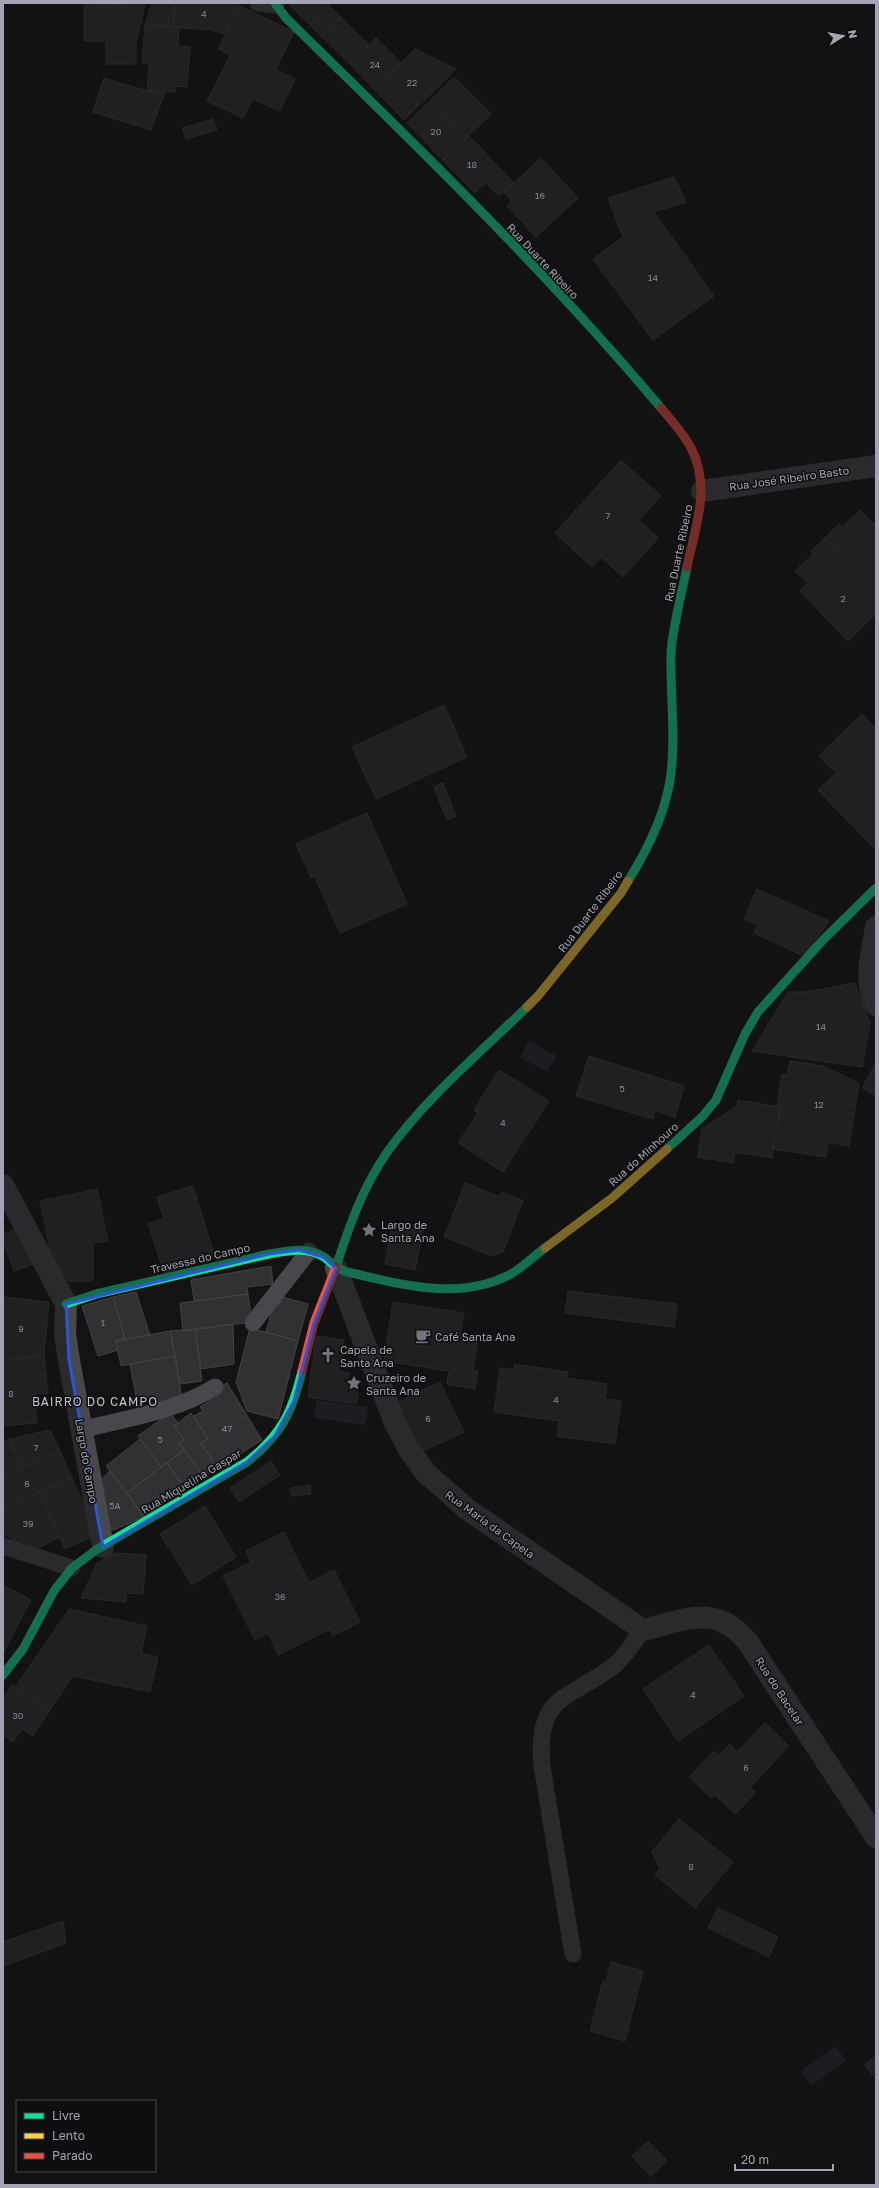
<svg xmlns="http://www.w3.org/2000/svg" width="879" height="2188" font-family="'Golos Text',sans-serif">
  <rect width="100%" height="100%" fill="#131313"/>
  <!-- water -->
  <path fill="#262c36" d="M 529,1041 L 557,1056 L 547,1072 L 520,1057 Z
    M 316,1400 L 368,1407 L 365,1425 L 314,1418 Z
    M 836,2046 L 846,2061 L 811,2085 L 801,2071 Z"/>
  <!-- building -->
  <path fill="#313133" stroke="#424347" d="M 152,3 L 176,3 L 172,27 L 145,25 Z
    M 176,3 L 232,3 L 240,6 L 225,34 L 211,30 L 172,27 Z
    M 288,3 L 327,3 L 329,5 L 310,25 Z
    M 145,4 L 136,43 L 136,64 L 106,64 L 106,41 L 84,41 L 84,5 Z
    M 329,5 L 341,17 L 322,37 L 310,25 Z
    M 240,6 L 294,32 L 276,69 L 295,79 L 280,111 L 253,99 L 243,118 L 207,101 L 230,55 L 218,49 Z
    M 341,17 L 369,45 L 350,64 L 322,37 Z
    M 145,25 L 179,28 L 178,46 L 190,47 L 187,87 L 175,86 L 175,92 L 147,91 L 149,63 L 142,63 Z
    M 376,38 L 401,63 L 375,90 L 350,64 Z
    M 415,49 L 456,69 L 404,120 L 375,90 Z
    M 454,77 L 491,114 L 465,139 L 429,102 Z
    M 104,78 L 147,91 L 165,92 L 151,130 L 93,112 Z
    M 429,102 L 465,139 L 443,160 L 407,123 Z
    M 213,119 L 217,130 L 186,139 L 182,128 Z
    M 469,136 L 514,183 L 499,196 L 486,183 L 475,193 L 443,160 Z
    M 541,158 L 578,198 L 536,237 L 507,206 L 512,201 L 504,192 Z
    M 674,177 L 686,202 L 654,212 L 714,296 L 653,340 L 593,259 L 623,237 L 608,198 Z
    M 621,460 L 661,496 L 639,520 L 658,538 L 623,577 L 601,557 L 592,567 L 555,533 Z
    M 860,510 L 873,524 L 876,521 L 876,591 L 825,538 L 839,524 L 842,527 Z
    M 825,538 L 876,591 L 876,613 L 848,641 L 800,591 L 808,583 L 795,571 L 813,554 L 811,551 Z
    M 444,705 L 467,757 L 376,799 L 352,747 Z
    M 862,714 L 876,728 L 876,844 L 873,847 L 818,790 L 836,773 L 819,756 Z
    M 443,783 L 456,816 L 447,820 L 434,787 Z
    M 367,813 L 407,904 L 340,933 L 315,877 L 311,878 L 296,844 Z
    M 757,889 L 829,921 L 804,956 L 754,933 L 758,925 L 744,919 Z
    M 855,983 L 870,1024 L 862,1067 L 752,1051 L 788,992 L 806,992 Z
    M 589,1056 L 684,1086 L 675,1117 L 655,1111 L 653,1119 L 576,1096 Z
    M 790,1061 L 823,1066 L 859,1083 L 849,1146 L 828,1142 L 826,1157 L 773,1149 L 780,1107 L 777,1106 L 782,1074 L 787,1075 Z
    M 876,1063 L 876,1096 L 862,1088 Z
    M 499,1070 L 549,1101 L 503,1172 L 458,1143 L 478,1113 L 474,1110 Z
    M 738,1100 L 780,1107 L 772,1158 L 735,1152 L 733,1163 L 698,1157 L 702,1129 L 737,1106 Z
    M 465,1183 L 500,1197 L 502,1192 L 523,1201 L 503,1252 L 492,1256 L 444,1237 Z
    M 193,1186 L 215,1257 L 164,1273 L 148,1223 L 164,1219 L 157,1197 Z
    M 97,1189 L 108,1241 L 93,1243 L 93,1281 L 57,1281 L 40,1201 Z
    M 392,1226 L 423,1231 L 415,1270 L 385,1264 Z
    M 20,1228 L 34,1264 L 14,1271 L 3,1241 L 3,1235 Z
    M 271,1266 L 273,1284 L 247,1287 L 248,1294 L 194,1301 L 191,1280 Z
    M 568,1291 L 677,1304 L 674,1327 L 565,1313 Z
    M 136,1292 L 150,1335 L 125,1339 L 113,1297 Z
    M 248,1294 L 252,1322 L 183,1331 L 180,1303 Z
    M 3,1297 L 49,1302 L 44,1355 L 3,1360 Z
    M 113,1297 L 125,1339 L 116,1341 L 118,1350 L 98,1356 L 82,1306 Z
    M 282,1297 L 308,1304 L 298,1341 L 266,1332 L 274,1304 L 279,1305 Z
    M 393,1302 L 464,1313 L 460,1336 L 478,1339 L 473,1370 L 478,1371 L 475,1389 L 447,1384 L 449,1371 L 384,1361 Z
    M 233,1324 L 234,1364 L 201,1369 L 195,1329 Z
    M 250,1328 L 298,1341 L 278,1419 L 247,1411 L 236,1382 Z
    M 195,1329 L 202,1381 L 180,1384 L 170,1331 Z
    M 170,1331 L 175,1356 L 121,1366 L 116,1341 Z
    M 316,1336 L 344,1340 L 339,1371 L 349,1373 L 347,1386 L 359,1387 L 356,1404 L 308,1397 Z
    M 44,1355 L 48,1393 L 34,1394 L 37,1423 L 3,1426 L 3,1360 Z
    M 175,1356 L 182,1400 L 156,1405 L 155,1399 L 137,1402 L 130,1364 Z
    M 514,1364 L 568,1372 L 567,1378 L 607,1384 L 605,1399 L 621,1401 L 615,1444 L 557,1436 L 559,1421 L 494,1412 L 500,1368 L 514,1370 Z
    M 440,1382 L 464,1432 L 417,1454 L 394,1404 Z
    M 227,1383 L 262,1440 L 217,1468 L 201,1443 L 208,1439 L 194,1416 L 203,1411 L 200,1407 L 210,1401 L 206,1395 Z
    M 170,1413 L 178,1423 L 174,1426 L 184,1440 L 179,1443 L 184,1450 L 161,1467 L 138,1436 Z
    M 191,1413 L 208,1439 L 201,1443 L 217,1468 L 204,1476 L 179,1443 L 184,1440 L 174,1426 Z
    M 50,1430 L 60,1451 L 22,1468 L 10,1439 Z
    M 10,1439 L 22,1468 L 3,1476 L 3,1441 Z
    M 140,1439 L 161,1467 L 127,1493 L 106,1466 Z
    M 184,1450 L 202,1474 L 184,1487 L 167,1463 Z
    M 60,1451 L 72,1478 L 3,1508 L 3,1476 Z
    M 271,1461 L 280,1475 L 239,1502 L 230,1488 Z
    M 167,1463 L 184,1487 L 144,1517 L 127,1493 Z
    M 110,1471 L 144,1517 L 104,1534 L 96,1484 Z
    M 72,1478 L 97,1534 L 65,1549 L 39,1492 Z
    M 310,1485 L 311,1494 L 292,1496 L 290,1488 Z
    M 39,1492 L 60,1537 L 32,1551 L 3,1533 L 3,1508 Z
    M 205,1506 L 236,1557 L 192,1585 L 160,1534 Z
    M 284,1532 L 309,1583 L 334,1570 L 360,1622 L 333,1636 L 330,1629 L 278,1655 L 268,1633 L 255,1640 L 223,1576 L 251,1562 L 246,1551 Z
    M 115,1553 L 146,1555 L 143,1594 L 126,1593 L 126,1602 L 81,1598 L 97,1563 Z
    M 3,1585 L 31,1600 L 3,1653 Z
    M 69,1609 L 147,1626 L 141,1653 L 158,1657 L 150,1692 L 73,1676 L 49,1711 L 15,1688 Z
    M 709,1645 L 744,1696 L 678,1741 L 643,1689 Z
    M 12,1685 L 49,1711 L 33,1736 L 22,1729 L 13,1742 L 3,1735 L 3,1695 L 5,1696 Z
    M 765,1723 L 789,1746 L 750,1787 L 756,1792 L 735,1814 L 714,1794 L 711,1798 L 689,1777 L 714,1751 L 719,1755 L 730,1744 L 737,1752 Z
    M 679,1819 L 733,1862 L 695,1908 L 655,1875 L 660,1868 L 652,1852 Z
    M 718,1908 L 778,1937 L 769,1957 L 708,1928 Z
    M 63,1921 L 66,1943 L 3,1966 L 3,1942 Z
    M 611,1962 L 643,1971 L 625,2041 L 590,2031 L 603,1981 L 606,1982 Z
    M 876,2056 L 876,2080 L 865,2064 Z
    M 648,2141 L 667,2161 L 651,2177 L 632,2156 Z"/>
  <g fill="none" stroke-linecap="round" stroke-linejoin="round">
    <!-- lane -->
    <path stroke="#47474c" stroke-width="17" d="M 258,3 L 276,5
      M 253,1323 L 309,1251
      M 81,1430 C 127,1418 174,1412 215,1387
      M 3,1546 L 72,1568
      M 573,1954 L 542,1766 C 536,1696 565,1701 611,1668 C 624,1659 633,1642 643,1630"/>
    <!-- street -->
    <path stroke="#47474c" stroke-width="22" d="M 702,491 L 876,466
      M 876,927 C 872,953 863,981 876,1005
      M 3,1185 L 66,1304 L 65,1334 L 69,1360 L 103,1547
      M 336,1268 L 395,1423 L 408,1448 L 426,1473 L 467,1509 L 643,1630 C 685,1620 715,1603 747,1641 L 876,1837"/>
    <!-- fast -->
    <path stroke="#16e098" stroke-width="9" d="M 275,3 L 286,18 C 415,144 545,270 661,408
      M 628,881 C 648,849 667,811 671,773 C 676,734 670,694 671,654 C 672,629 682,593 687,567
      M 667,1149 L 703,1116 L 716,1100 L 745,1034 L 758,1012 L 823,940 L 876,888
      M 336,1267 C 349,1227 363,1186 388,1151 C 427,1097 480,1053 527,1007
      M 66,1304 L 96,1294 L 269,1254 C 287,1251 307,1246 324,1257 C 332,1263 336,1269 347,1272 C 401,1284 459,1302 511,1274 C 523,1267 534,1256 545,1248
      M 3,1675 L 23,1649 L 54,1591 L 72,1568 L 96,1550 L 247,1462 C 281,1435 292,1413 302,1371"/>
    <!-- slow -->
    <path stroke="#ffcf43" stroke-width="9" d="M 527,1007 L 538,996 L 621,893 L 628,881
      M 545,1248 L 612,1198 L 667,1149"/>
    <!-- jam -->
    <path stroke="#f24e42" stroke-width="9" d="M 661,408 C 672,421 685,435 692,450 C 711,489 695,528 687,567
      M 302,1371 L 314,1323 L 336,1267"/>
  </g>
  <!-- marked area -->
  <path d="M0 0H879V2188H0ZM 299,1250 L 323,1257 L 336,1268 L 314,1323 L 294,1401 L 275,1436 L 247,1462 L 103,1547 L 69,1360 L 66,1304 L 269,1254 Z" fill="#131313" fill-opacity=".55" fill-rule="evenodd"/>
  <path fill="none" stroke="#2a57d5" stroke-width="3" stroke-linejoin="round" d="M 299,1250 L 323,1257 L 336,1268 L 314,1323 L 294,1401 L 275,1436 L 247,1462 L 103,1547 L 69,1360 L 66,1304 L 269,1254 Z"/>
  <!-- icons -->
  <defs>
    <g id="sight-bare" transform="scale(1.2)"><path d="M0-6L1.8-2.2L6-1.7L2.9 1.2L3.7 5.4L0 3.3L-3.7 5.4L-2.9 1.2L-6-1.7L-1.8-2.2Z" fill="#71727d" stroke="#0e0e0f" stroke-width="2.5" paint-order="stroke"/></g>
    <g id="cafe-bare" transform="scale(1.2)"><path d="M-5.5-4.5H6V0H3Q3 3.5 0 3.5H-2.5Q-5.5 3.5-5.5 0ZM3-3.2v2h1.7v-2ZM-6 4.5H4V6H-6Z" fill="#71727d" stroke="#0e0e0f" stroke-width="2.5" paint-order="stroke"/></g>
    <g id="church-bare" transform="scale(1.2)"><path d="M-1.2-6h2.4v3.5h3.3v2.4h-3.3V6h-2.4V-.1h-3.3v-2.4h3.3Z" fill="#71727d" stroke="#0e0e0f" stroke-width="2.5" paint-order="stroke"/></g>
  </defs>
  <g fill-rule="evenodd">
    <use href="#sight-bare" x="369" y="1230"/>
    <use href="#cafe-bare" x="423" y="1336"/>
    <use href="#church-bare" x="328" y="1355"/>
    <use href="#sight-bare" x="354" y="1383"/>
  </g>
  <g text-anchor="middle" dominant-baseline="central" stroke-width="3" stroke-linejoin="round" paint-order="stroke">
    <!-- number labels -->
    <g font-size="9" fill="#868895">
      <text x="204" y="13">4</text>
      <text x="375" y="64">24</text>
      <text x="412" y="82">22</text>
      <text x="436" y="131">20</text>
      <text x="472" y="164">18</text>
      <text x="540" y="195">16</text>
      <text x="653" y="277">14</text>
      <text x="608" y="515">7</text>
      <text x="843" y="598">2</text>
      <text x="821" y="1026">14</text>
      <text x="622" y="1088">5</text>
      <text x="819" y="1104">12</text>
      <text x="503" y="1122">4</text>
      <text x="103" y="1322">1</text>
      <text x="21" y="1328">9</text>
      <text x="11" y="1393">8</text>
      <text x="556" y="1399">4</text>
      <text x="428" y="1418">6</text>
      <text x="227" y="1428">47</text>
      <text x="160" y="1439">5</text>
      <text x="36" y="1447">7</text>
      <text x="27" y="1483">6</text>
      <text x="115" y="1505">5A</text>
      <text x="28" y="1523">39</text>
      <text x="280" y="1596">36</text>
      <text x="693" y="1694">4</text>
      <text x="18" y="1715">30</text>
      <text x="746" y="1767">6</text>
      <text x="691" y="1866">8</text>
    </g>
    <!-- street labels -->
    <g font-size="11" fill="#a3a5b6" stroke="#0e0e0f">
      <text transform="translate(543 261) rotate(47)">Rua Duarte Ribeiro</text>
      <text transform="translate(789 478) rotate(-8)">Rua José Ribeiro Basto</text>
      <text transform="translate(678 553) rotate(-78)">Rua Duarte Ribeiro</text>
      <text transform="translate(590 911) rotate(-53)">Rua Duarte Ribeiro</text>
      <text transform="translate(643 1154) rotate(-42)">Rua do Minhouro</text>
      <text transform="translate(200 1258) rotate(-13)">Travessa do Campo</text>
      <text transform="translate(87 1461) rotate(80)">Largo do Campo</text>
      <text transform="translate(191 1481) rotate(-31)">Rua Miquelina Gaspar</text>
      <text transform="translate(490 1524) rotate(36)">Rua Maria da Capela</text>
      <text transform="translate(780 1691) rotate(57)">Rua do Bacelar</text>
    </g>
    <!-- poi labels -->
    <g font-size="11" fill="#a3a5b6" stroke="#0e0e0f" text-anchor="start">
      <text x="381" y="1224">Largo de<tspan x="381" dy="13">Santa Ana</tspan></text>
      <text x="435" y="1336">Café Santa Ana</text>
      <text x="340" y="1349">Capela de<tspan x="340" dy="13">Santa Ana</tspan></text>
      <text x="366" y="1377">Cruzeiro de<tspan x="366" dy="13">Santa Ana</tspan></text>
    </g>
    <!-- neighbourhood labels -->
    <g font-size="12" letter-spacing="1" fill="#c4c5d2" stroke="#0e0e0f">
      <text x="95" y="1401">BAIRRO DO CAMPO</text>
    </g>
  </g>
  <!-- border -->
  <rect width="879" height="2188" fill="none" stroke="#a3a5b6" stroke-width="8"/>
  <!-- legend -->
  <rect x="16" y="2100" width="140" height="72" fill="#0e0e0f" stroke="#4a4a52"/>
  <rect x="24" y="2113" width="20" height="6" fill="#16e098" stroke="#4a4a52"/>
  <text x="52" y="2120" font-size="12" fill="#a3a5b6">Livre</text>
  <rect x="24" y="2133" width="20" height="6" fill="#ffcf43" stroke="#4a4a52"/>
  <text x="52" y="2140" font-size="12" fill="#a3a5b6">Lento</text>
  <rect x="24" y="2153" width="20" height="6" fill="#f24e42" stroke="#4a4a52"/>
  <text x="52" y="2160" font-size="12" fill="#a3a5b6">Parado</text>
  <!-- north arrow -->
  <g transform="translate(843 36) rotate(79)" stroke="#0e0e0f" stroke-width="3" paint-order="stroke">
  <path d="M0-3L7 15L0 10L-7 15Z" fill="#a3a5b6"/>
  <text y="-6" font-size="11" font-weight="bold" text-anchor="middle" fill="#a3a5b6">N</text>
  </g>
  <!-- scale -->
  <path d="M735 2164v6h98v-6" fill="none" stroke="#a3a5b6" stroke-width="2"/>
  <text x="741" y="2164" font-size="12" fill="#a3a5b6" stroke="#0e0e0f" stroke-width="3" paint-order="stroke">20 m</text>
</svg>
